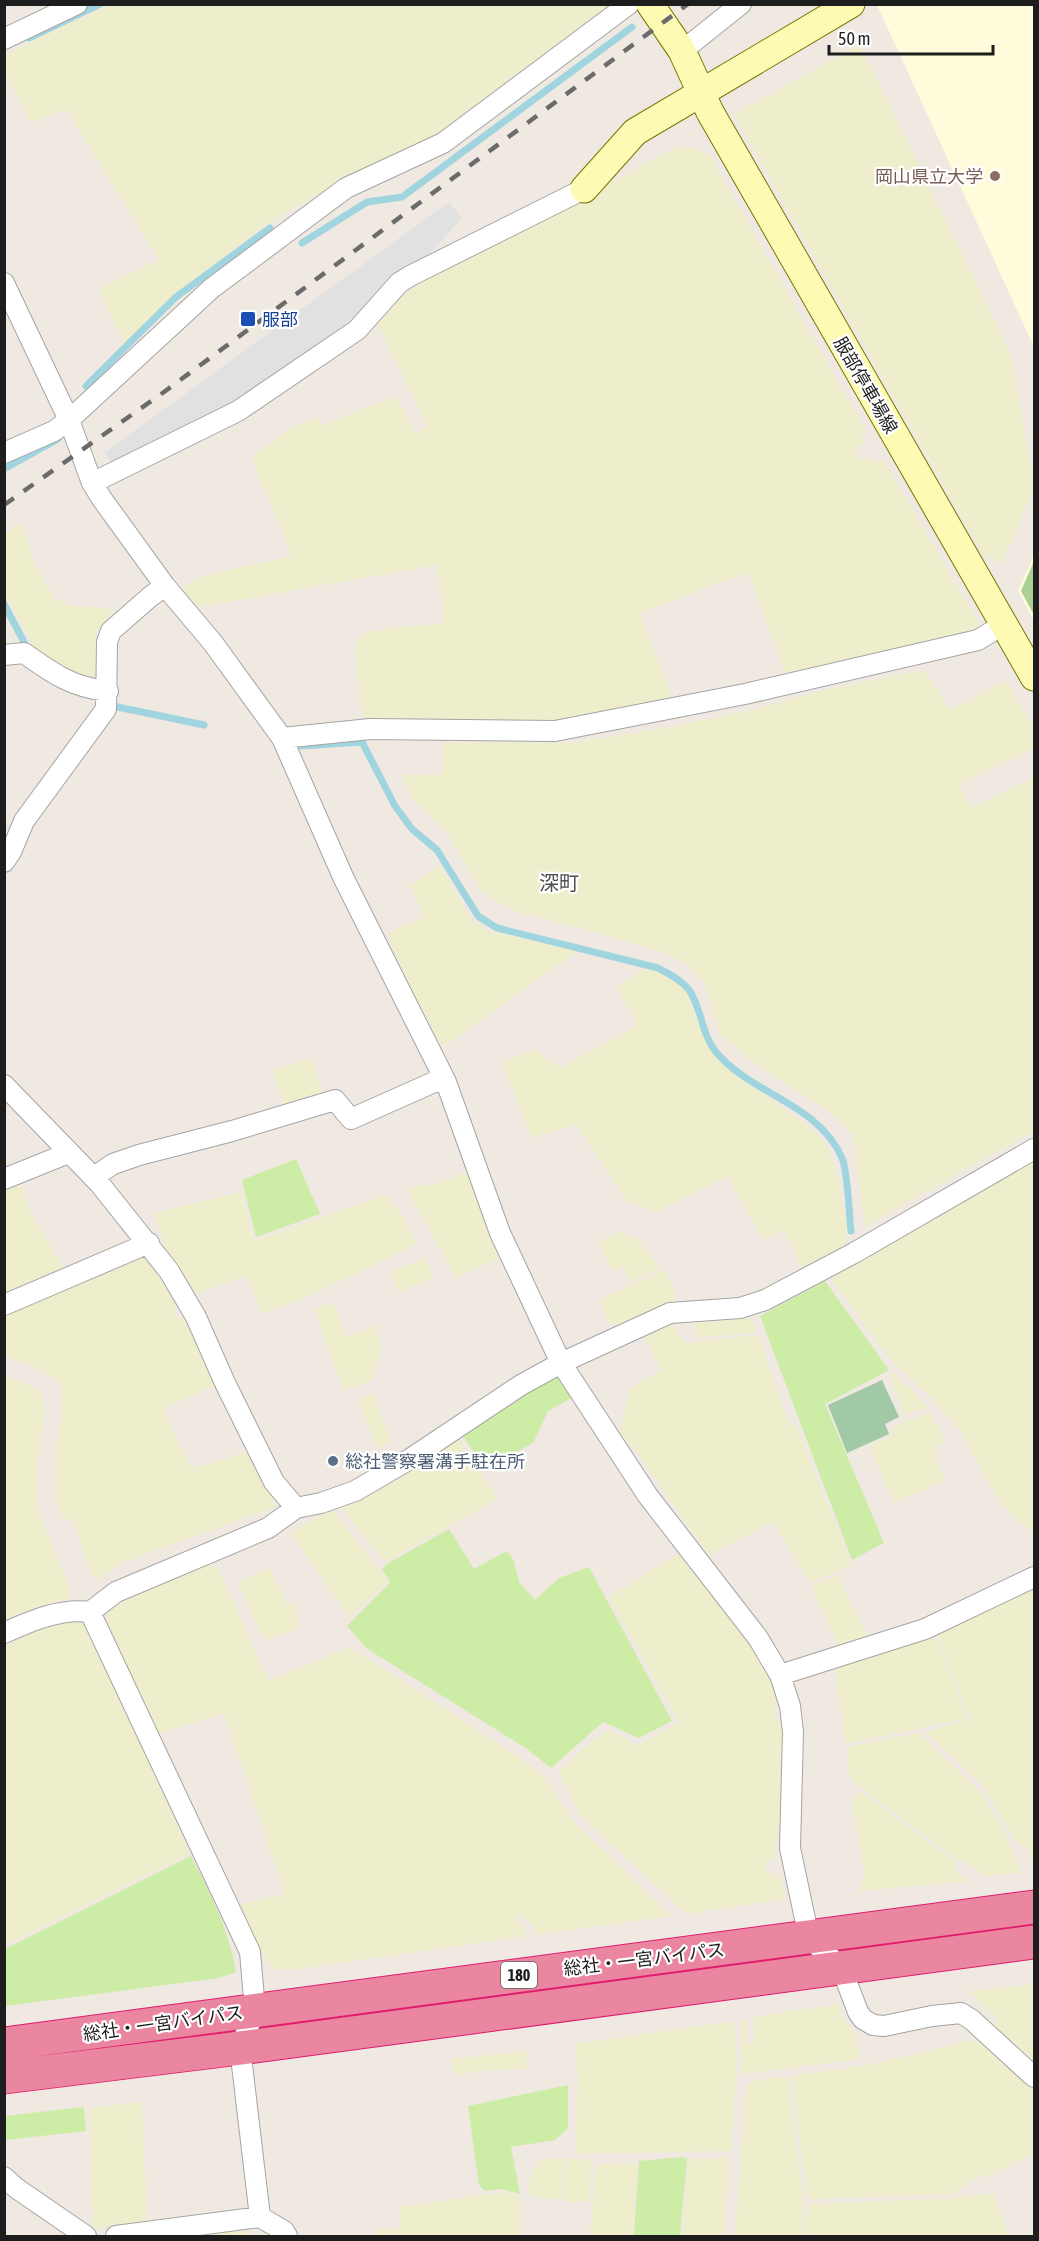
<svg xmlns="http://www.w3.org/2000/svg" width="1039" height="2241" font-family="'Asap Condensed','Noto Sans JP',sans-serif">
  <rect width="100%" height="100%" fill="#efe9e2"/>
  <!-- education -->
  <path fill="#fffcdb" d="M 877,5 L 1034,5 L 1034,347 Z
    M 1034,554 L 1034,621 L 1018,591 Z"/>
  <!-- farmland -->
  <path fill="#efeecc" d="M 108,5 L 610,5 L 514,79 L 512,75 L 506,80 L 508,83 L 473,111 L 470,108 L 463,112 L 466,116 L 426,141 L 338,182 L 267,224 L 175,294 L 124,344 L 98,288 L 159,260 L 66,109 L 31,123 L 5,72 L 5,54 Z
    M 860,45 L 1012,356 L 1034,488 L 1002,563 L 983,555 L 734,114 Z
    M 678,147 L 693,148 L 709,155 L 866,431 L 861,436 L 864,443 L 854,449 L 860,461 L 872,457 L 876,462 L 883,460 L 980,625 L 967,632 L 849,660 L 785,673 L 748,572 L 640,613 L 673,702 L 585,718 L 543,722 L 363,721 L 355,648 L 359,637 L 369,631 L 445,623 L 437,565 L 199,607 L 181,588 L 203,576 L 292,556 L 251,457 L 294,427 L 317,417 L 321,426 L 391,398 L 398,401 L 416,434 L 428,427 L 377,323 L 406,294 L 429,278 Z
    M 20,523 L 37,569 L 55,599 L 72,606 L 110,608 L 112,612 L 96,633 L 95,675 L 85,681 L 36,651 L 5,594 L 4,535 Z
    M 924,670 L 950,710 L 1006,681 L 1034,729 L 1034,748 L 959,785 L 972,808 L 1034,778 L 1034,1131 L 865,1226 L 853,1135 L 832,1114 L 757,1065 L 720,1034 L 703,981 L 687,965 L 667,954 L 588,930 L 517,912 L 496,901 L 479,888 L 448,834 L 411,798 L 401,774 L 442,775 L 443,742 L 569,743 L 665,728 L 747,711 L 836,687 Z
    M 441,866 L 472,921 L 486,930 L 578,951 L 443,1047 L 416,1001 L 387,934 L 424,917 L 409,885 Z
    M 645,969 L 658,972 L 675,981 L 687,993 L 706,1041 L 721,1063 L 738,1077 L 810,1127 L 828,1147 L 838,1179 L 847,1229 L 844,1245 L 802,1269 L 784,1230 L 763,1240 L 728,1177 L 655,1212 L 635,1203 L 629,1204 L 576,1125 L 532,1138 L 502,1062 L 534,1049 L 554,1064 L 561,1067 L 638,1025 L 616,988 Z
    M 311,1058 L 322,1093 L 284,1105 L 273,1070 Z
    M 1034,1159 L 1034,1533 L 1001,1505 L 960,1430 L 927,1393 L 893,1363 L 831,1279 L 836,1276 L 833,1270 Z
    M 461,1174 L 469,1175 L 500,1255 L 497,1259 L 456,1277 L 407,1190 L 422,1183 L 427,1187 Z
    M 20,1182 L 32,1216 L 65,1270 L 5,1295 L 5,1188 Z
    M 241,1192 L 254,1241 L 385,1195 L 399,1210 L 417,1244 L 309,1296 L 263,1314 L 246,1276 L 197,1293 L 165,1246 L 154,1213 Z
    M 620,1232 L 636,1238 L 660,1268 L 631,1281 L 623,1266 L 613,1271 L 598,1242 Z
    M 130,1258 L 147,1258 L 174,1291 L 176,1319 L 188,1316 L 219,1384 L 163,1408 L 190,1467 L 201,1466 L 249,1451 L 275,1507 L 121,1563 L 95,1580 L 71,1518 L 64,1520 L 56,1502 L 56,1449 L 62,1410 L 61,1387 L 53,1378 L 31,1366 L 5,1356 L 4,1316 Z
    M 425,1258 L 434,1278 L 399,1292 L 391,1272 Z
    M 659,1272 L 666,1272 L 676,1294 L 674,1304 L 619,1327 L 615,1321 L 609,1324 L 599,1300 Z
    M 334,1302 L 347,1337 L 374,1325 L 381,1347 L 372,1381 L 344,1391 L 314,1309 Z
    M 751,1318 L 756,1333 L 697,1338 L 693,1323 Z
    M 672,1324 L 685,1343 L 758,1335 L 789,1424 L 796,1426 L 851,1565 L 810,1583 L 773,1522 L 709,1555 L 641,1458 L 621,1433 L 629,1390 L 661,1370 L 644,1336 Z
    M 892,1372 L 916,1394 L 928,1408 L 905,1415 L 889,1374 Z
    M 5,1375 L 25,1383 L 41,1393 L 45,1409 L 38,1459 L 37,1490 L 39,1514 L 71,1591 L 69,1598 L 16,1614 L 5,1619 Z
    M 373,1393 L 391,1443 L 377,1448 L 359,1399 Z
    M 930,1412 L 945,1441 L 937,1446 L 936,1457 L 945,1481 L 894,1503 L 869,1444 L 893,1436 L 892,1427 Z
    M 457,1435 L 498,1499 L 385,1562 L 339,1505 L 393,1482 Z
    M 332,1509 L 388,1582 L 349,1617 L 291,1533 Z
    M 681,1552 L 760,1656 L 773,1675 L 781,1701 L 774,1702 L 776,1720 L 786,1719 L 784,1811 L 775,1843 L 777,1861 L 771,1857 L 763,1868 L 771,1874 L 779,1875 L 786,1899 L 686,1914 L 580,1815 L 558,1771 L 608,1729 L 638,1746 L 679,1722 L 609,1597 Z
    M 210,1561 L 213,1569 L 218,1568 L 268,1680 L 350,1647 L 519,1757 L 543,1776 L 574,1822 L 671,1916 L 535,1935 L 534,1927 L 521,1913 L 515,1917 L 524,1929 L 525,1936 L 292,1970 L 275,1969 L 270,1966 L 240,1914 L 244,1912 L 238,1905 L 285,1894 L 224,1713 L 154,1735 L 112,1640 L 106,1624 L 108,1612 L 119,1601 Z
    M 270,1568 L 287,1605 L 297,1604 L 298,1628 L 265,1641 L 238,1582 Z
    M 837,1575 L 870,1640 L 840,1648 L 811,1587 Z
    M 1034,1584 L 1034,1862 L 1025,1844 L 1018,1845 L 983,1786 L 926,1732 L 970,1719 L 938,1636 L 983,1612 L 1004,1598 Z
    M 74,1617 L 88,1626 L 190,1854 L 5,1945 L 5,1645 Z
    M 930,1637 L 932,1641 L 937,1639 L 967,1718 L 846,1744 L 834,1665 Z
    M 919,1733 L 980,1791 L 1007,1837 L 1021,1873 L 984,1876 L 962,1859 L 959,1861 L 851,1780 L 847,1766 L 848,1747 Z
    M 860,1791 L 957,1863 L 953,1868 L 954,1871 L 969,1881 L 860,1891 L 864,1872 L 851,1798 Z
    M 1034,1984 L 1034,2061 L 994,2025 L 998,2019 L 981,2004 L 970,1991 Z
    M 838,2004 L 843,2019 L 854,2031 L 861,2059 L 742,2074 L 740,2021 L 746,2020 L 747,2045 L 754,2044 L 753,2017 Z
    M 734,2021 L 737,2060 L 731,2151 L 575,2154 L 578,2079 L 575,2044 Z
    M 969,2041 L 980,2041 L 1034,2093 L 1034,2154 L 995,2174 L 974,2178 L 954,2194 L 808,2199 L 791,2076 L 868,2065 Z
    M 526,2051 L 527,2069 L 487,2070 L 455,2075 L 452,2059 Z
    M 777,2077 L 785,2077 L 788,2079 L 803,2198 L 804,2219 L 801,2236 L 735,2236 L 746,2090 L 749,2082 Z
    M 142,2101 L 147,2221 L 93,2229 L 89,2109 Z
    M 564,2158 L 564,2200 L 529,2196 L 528,2183 L 540,2159 Z
    M 729,2158 L 724,2236 L 682,2236 L 689,2159 Z
    M 567,2159 L 591,2160 L 590,2202 L 566,2202 Z
    M 596,2164 L 637,2165 L 632,2236 L 590,2236 Z
    M 501,2192 L 519,2196 L 520,2236 L 400,2236 L 400,2207 Z
    M 993,2193 L 1008,2236 L 804,2236 L 807,2219 L 807,2204 L 955,2198 Z
    M 245,2224 L 246,2236 L 163,2236 Z
    M 397,2228 L 397,2236 L 379,2236 L 378,2229 Z"/>
  <!-- grass -->
  <path fill="#cdeca5" d="M 296,1159 L 320,1214 L 256,1237 L 242,1180 Z
    M 825,1281 L 889,1370 L 825,1404 L 884,1543 L 852,1560 L 760,1316 Z
    M 556,1372 L 573,1397 L 548,1411 L 533,1443 L 485,1469 L 461,1433 Z
    M 449,1529 L 474,1569 L 507,1551 L 514,1561 L 519,1582 L 535,1600 L 559,1578 L 589,1567 L 672,1721 L 639,1738 L 603,1722 L 551,1768 L 527,1749 L 366,1648 L 347,1626 L 391,1582 L 382,1570 L 387,1564 Z
    M 191,1856 C 210,1893 230,1931 236,1972 L 219,1978 L 5,2006 L 5,1949 Z
    M 568,2085 L 568,2128 L 555,2140 L 511,2147 L 520,2194 L 501,2189 L 485,2191 L 479,2185 L 468,2106 Z
    M 84,2107 L 86,2131 L 5,2140 L 5,2116 Z
    M 682,2157 L 687,2159 L 680,2236 L 634,2236 L 639,2161 Z"/>
  <!-- forest -->
  <path fill="#abd095" d="M 1034,561 L 1034,615 L 1021,591 Z"/>
  <!-- cemetery -->
  <path fill="#a2c9a5" d="M 882,1380 L 899,1417 L 885,1424 L 889,1434 L 847,1453 L 828,1405 Z"/>
  <!-- parking -->
  <path fill="#e1e1e1" d="M 449,202 L 462,218 L 420,264 L 351,324 L 232,405 L 197,420 L 112,464 L 104,453 Z"/>
  <g fill="none" stroke-linecap="round" stroke-linejoin="round">
    <!-- stream -->
    <path stroke="#a0d5df" stroke-width="7" d="M 29,38 L 100,4
      M 302,243 L 367,202 L 402,197 L 632,27
      M 86,386 L 176,297 L 270,228
      M 4,469 L 58,439
      M 4,604 L 24,642
      M 113,706 L 204,725
      M 300,746 L 362,742 L 395,806 L 412,829 L 437,850 L 478,916 L 497,928 L 658,968 C 669,974 685,982 691,993 C 702,1012 702,1035 716,1052 C 751,1094 819,1104 842,1158 C 848,1172 849,1214 851,1231"/>
    <!-- street casing -->
    <g stroke="#a4a4a4" stroke-width="22">
      <path id="street" d="M 4,39 L 77,4
        M 682,51 L 741,4
        M 4,283 L 69,420 L 92,483 L 102,499 L 165,586 L 213,643 L 282,738 L 344,879 L 446,1082 L 500,1233 L 561,1363 L 648,1496 L 758,1638 L 780,1675 L 790,1706 L 793,1732 L 790,1848 L 809,1938 L 841,1967 L 858,2012 L 863,2019 L 873,2025 L 884,2026 L 932,2016 L 961,2013 L 972,2020 L 1034,2077
        M 4,453 L 54,431 L 69,420 L 212,288 L 346,188 L 443,143 L 629,4
        M 92,483 L 238,411 L 357,330 L 399,283 L 410,276 L 584,189
        M 4,655 L 24,653 C 52,673 73,688 108,691
        M 282,738 L 370,729 L 555,731 L 745,694 L 978,640 L 1004,624
        M 4,862 L 11,852 L 24,821 L 106,709 L 107,642 L 111,631 L 151,596 L 165,586
        M 4,1085 L 99,1183 L 169,1271 L 196,1317 L 225,1383 L 274,1482 L 296,1508
        M 94,1177 L 113,1164 L 139,1155 L 232,1131 L 335,1100 L 351,1119 L 443,1078
        M 4,1179 L 61,1156 L 66,1150
        M 4,1305 L 149,1243
        M 90,1612 L 250,1952 L 255,2010 L 240,2048 L 260,2217 L 284,2231 L 287,2236
        M 4,1633 C 31,1621 60,1608 90,1612 L 116,1592 L 268,1528 L 296,1508 L 321,1503 L 355,1491 L 410,1459 L 521,1385 L 561,1363 L 670,1313 L 740,1308 L 765,1300 L 854,1253 L 1034,1149
        M 780,1675 L 925,1629 L 1034,1577
        M 4,2177 L 16,2188 L 86,2236
        M 116,2236 L 260,2217"/>
    </g>
    <!-- secondary casing -->
    <g stroke="#747800" stroke-width="29">
      <path id="secondary" d="M 650,4 L 682,51 L 710,112 L 1034,677
        M 584,189 L 635,132 L 851,4"/>
    </g>
    <!-- highway casing -->
    <g stroke="#e01c6e" stroke-width="35">
      <path id="highway" d="M 4,2044 L 1034,1907
        M 4,2077 L 240,2048 L 1034,1942"/>
    </g>
    <!-- street -->
    <use href="#street" stroke="#fff" stroke-width="20"/>
    <!-- secondary -->
    <use href="#secondary" stroke="#fcfab3" stroke-width="27"/>
    <!-- highway -->
    <use href="#highway" stroke="#ea86a0" stroke-width="33"/>
    <!-- rail -->
    <path stroke="#6b6b6b" stroke-width="4.5" stroke-dasharray="12 12" stroke-linecap="butt" d="M 4,505 L 164,392 L 688,4"/>
  </g>
  <!-- markers -->
  <circle fill="#8d6e63" stroke="#fff" stroke-width="2" cx="995" cy="176" r="6"/>
  <rect fill="#1a4fb4" stroke="#fff" stroke-width="2" x="240" y="311" width="16" height="16" rx="3"/>
  <circle fill="#5c6f8a" stroke="#fff" stroke-width="2" cx="333" cy="1461" r="6"/>
  <g text-anchor="middle" dominant-baseline="central" stroke-width="4.5" stroke-linejoin="round" paint-order="stroke">
    <!-- shield labels -->
    <rect fill="#fff" stroke="#616161" stroke-width="1.5" x="501" y="1962" width="36" height="26" rx="4.5"/>
    <g font-size="16" font-weight="bold" fill="#1d1d1d">
      <text x="519" y="1975">180</text>
    </g>
    <!-- education labels -->
    <g font-size="18" fill="#785e54" stroke="#fff" text-anchor="end">
      <text x="983" y="176">岡山県立大学</text>
    </g>
    <!-- transit labels -->
    <g font-size="18" fill="#164399" stroke="#fff" text-anchor="start">
      <text x="262" y="319">服部</text>
    </g>
    <!-- street labels -->
    <g font-size="18" fill="#1d1d1d" stroke="#fff">
      <text transform="translate(866 385) rotate(60)">服部停車場線</text>
      <text transform="translate(644 1959) rotate(-7)">総社・一宮バイパス</text>
      <text transform="translate(163 2023) rotate(-8)">総社・一宮バイパス</text>
    </g>
    <!-- service labels -->
    <g font-size="18" fill="#4e5e75" stroke="#fff" text-anchor="start">
      <text x="345" y="1461">総社警察署溝手駐在所</text>
    </g>
    <!-- neighbourhood labels -->
    <g font-size="20" fill="#505050" stroke="#fff">
      <text x="559" y="882">深町</text>
    </g>
  </g>
  <!-- border -->
  <rect width="1039" height="2241" fill="none" stroke="#1d1d1d" stroke-width="12"/>
  <!-- scale -->
  <path d="M829 45v9h164v-9" fill="none" stroke="#1d1d1d" stroke-width="3"/>
  <text x="838" y="45" font-size="18" fill="#1d1d1d" stroke="#ffffff" stroke-width="4.5" paint-order="stroke">50 m</text>
</svg>
